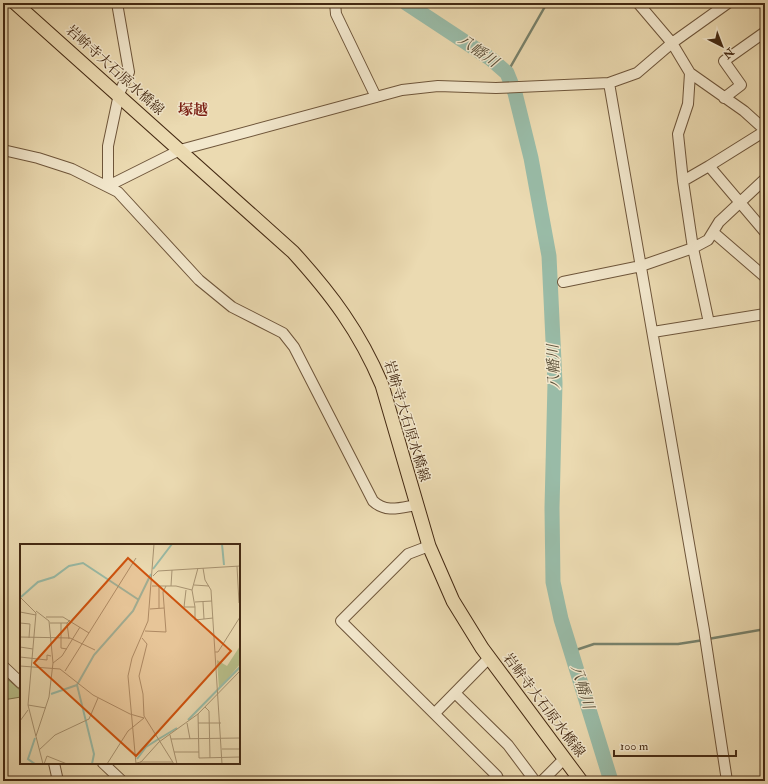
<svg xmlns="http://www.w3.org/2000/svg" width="768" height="784" font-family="'IM FELL Double Pica','Noto Serif JP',serif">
  <rect width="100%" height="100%" fill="#ebdab1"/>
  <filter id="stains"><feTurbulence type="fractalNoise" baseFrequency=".005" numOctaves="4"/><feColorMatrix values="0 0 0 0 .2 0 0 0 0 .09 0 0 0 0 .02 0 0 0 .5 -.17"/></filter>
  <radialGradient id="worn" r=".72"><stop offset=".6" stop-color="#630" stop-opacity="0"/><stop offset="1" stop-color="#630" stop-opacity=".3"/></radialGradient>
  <!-- green -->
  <path fill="#b8bf8a" stroke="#7e744e" d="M 3,675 L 21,691 L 21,697 L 3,700 Z"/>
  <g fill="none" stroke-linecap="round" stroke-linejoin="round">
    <!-- stream -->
    <path stroke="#77816b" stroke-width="2.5" d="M 507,73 L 547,3
      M 708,639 L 765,629
      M 570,652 L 594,644 L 678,644 L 704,640"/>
    <!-- river -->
    <path stroke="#99bba7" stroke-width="15" d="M 406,3 L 491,59 L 507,73 L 515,93 L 531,158 L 549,256 L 555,383 L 552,508 L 553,582 L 561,619 L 611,781"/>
    <!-- minor casing -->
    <g stroke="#6e553a" stroke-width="12">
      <path id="minor" d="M 335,3 L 336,14 L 376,97
        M 638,3 L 672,43 L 690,73 L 744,111 L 765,130
        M 690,73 L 688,104 L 678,134 L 683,181 L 693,248 L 709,323
        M 609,83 L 704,630 L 727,781
        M 724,98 L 741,85 L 724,61 L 765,32
        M 3,150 L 38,158 L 72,169 L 118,192 L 199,280 L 232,307 L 283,333 L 294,347 L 373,501 C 386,513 399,508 416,505
        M 709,166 L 765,131
        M 683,181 L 709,166 L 765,232
        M 108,186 L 180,150 L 402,90 L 438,86 L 496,88 L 609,83 L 637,73 L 672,43 L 728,3
        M 108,186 L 108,146 L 119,94 L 129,72 L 117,3
        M 713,232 L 765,277
        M 563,282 L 641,266 L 693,248 L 708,240 L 719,222 L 765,179
        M 653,332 L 765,314
        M 429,546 L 408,554 L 341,621 L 497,776 L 499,781
        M 3,666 L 21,683
        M 455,693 L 508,745 L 535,781
        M 435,713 L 489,658
        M 54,763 L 58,781
        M 103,763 L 122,781
        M 542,781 L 564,759"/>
    </g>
    <!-- major casing -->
    <g stroke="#442912" stroke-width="15">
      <path id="major" d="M 15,3 L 293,252 C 332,295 359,331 382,385 L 429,546 L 453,601 L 482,648 L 581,781"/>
    </g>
    <!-- minor -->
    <use href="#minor" stroke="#f2e7cc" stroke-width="10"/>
    <!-- major -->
    <use href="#major" stroke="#ebdab1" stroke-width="13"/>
  </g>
  <g text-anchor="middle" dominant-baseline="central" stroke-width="3" stroke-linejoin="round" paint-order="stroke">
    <!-- street labels -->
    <g font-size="14" fill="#442912" stroke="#f2e7cc">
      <text transform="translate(115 70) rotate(42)">岩峅寺大石原水橋線</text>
      <text transform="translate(407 421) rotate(73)">岩峅寺大石原水橋線</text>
      <text transform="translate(544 705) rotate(53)">岩峅寺大石原水橋線</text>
    </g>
    <!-- water labels -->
    <g font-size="15" font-style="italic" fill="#594e37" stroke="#f2e7cc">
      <text transform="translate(478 51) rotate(35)">八幡川</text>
      <text transform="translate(554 367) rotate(-92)">八幡川</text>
      <text transform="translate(582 687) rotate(73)">八幡川</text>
    </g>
    <!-- neighbourhood labels -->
    <g font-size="15" font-weight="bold" fill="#7a1f14" stroke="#f2e7cc">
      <text x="193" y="110">塚越</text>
    </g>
  </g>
  <!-- overview -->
  <g transform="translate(20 544)">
    <rect width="220" height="220" fill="#ebdab1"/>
    <path d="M 220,102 L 220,120 L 199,145 L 197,116 L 207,122 Z" fill="#b8bf8a"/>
    <path fill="none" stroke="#99bba7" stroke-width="2" d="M 202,0 L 204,21M 133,25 L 152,0M 1,53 L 18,38 L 34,33 L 49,22 L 63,19 L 119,56M 31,150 L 57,141M 168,176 L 220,123M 15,194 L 8,215 L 15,220M 137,196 L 157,184M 117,215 L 126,203 L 137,196M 72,220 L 74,210 L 57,141 L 74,111 L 113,67 L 131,30"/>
    <path fill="none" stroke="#a89371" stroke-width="1" d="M 217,22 L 219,59M 183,24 L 185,36 L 191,46 L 202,220M 133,32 L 138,27 L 220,22M 174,41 L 189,42M 132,42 L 156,42 L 172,46M 139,42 L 139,64M 151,42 L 152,26M 166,46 L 164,63 L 175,63 L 172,46 L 178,24M 0,53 L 16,69 L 8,161 L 23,220M 175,58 L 192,57M 183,58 L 184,75M 175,63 L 175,76 L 193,74M 130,65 L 144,64M 16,67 L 29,77 L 33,119 L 29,153 L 16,192M 0,68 L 16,71M 26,73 L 43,73 L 69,89M 0,79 L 10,80 L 9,94M 30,79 L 47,79 L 50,76M 41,79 L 41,104 L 47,105M 47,79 L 49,95M 125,87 L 146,88 L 143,48 L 146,42M 0,93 L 50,94 L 75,106M 122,94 L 127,100 L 119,132 L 123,150 L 124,172 L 154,220M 0,103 L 13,105M 195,108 L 198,108 L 220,73M 0,113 L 27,116 L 27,111 L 31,112M 33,119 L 42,112 L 60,83M 0,122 L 40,125 L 73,151 L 110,170 L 124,174M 45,127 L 116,14M 8,161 L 26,164M 185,163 L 189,167 L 190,214M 178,170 L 179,214 L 220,213M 0,177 L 8,166M 167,179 L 170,195M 178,179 L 201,179M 150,191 L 157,220M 151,195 L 220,194M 202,205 L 220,205M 19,206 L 35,191 L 69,175 L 78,154M 154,208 L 179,208M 120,218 L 153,218M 116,219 L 121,218 L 139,198 L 178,170 L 220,127M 24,220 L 27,212 L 47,220M 87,220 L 108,187 L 124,174M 116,220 L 108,132 L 112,114 L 128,77 L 134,0"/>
    <path fill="#cf520d" fill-opacity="0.15" stroke="#cf520d" stroke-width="2" d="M 108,14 L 211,107 L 116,212 L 14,119 Z"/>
    <rect width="220" height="220" fill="none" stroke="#442912" stroke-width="2"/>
  </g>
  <!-- margin -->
  <rect width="768" height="784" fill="none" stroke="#ebdab1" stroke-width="16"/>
  <rect x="4" y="4" width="760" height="776" fill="none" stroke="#442912" stroke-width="2"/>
  <rect x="8" y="8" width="752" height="768" fill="none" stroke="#442912"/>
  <!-- north arrow -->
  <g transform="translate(722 46) rotate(138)" stroke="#f2e7cc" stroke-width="3" paint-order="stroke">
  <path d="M0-3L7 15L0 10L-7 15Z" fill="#442912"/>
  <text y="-6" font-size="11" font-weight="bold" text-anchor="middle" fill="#442912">N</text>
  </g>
  <!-- scale -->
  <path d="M614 750v6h122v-6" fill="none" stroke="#442912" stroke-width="2"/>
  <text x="620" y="750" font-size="12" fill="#442912" stroke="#f2e7cc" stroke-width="3" paint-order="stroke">100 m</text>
  <rect width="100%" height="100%" filter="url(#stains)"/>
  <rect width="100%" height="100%" fill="url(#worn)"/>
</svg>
